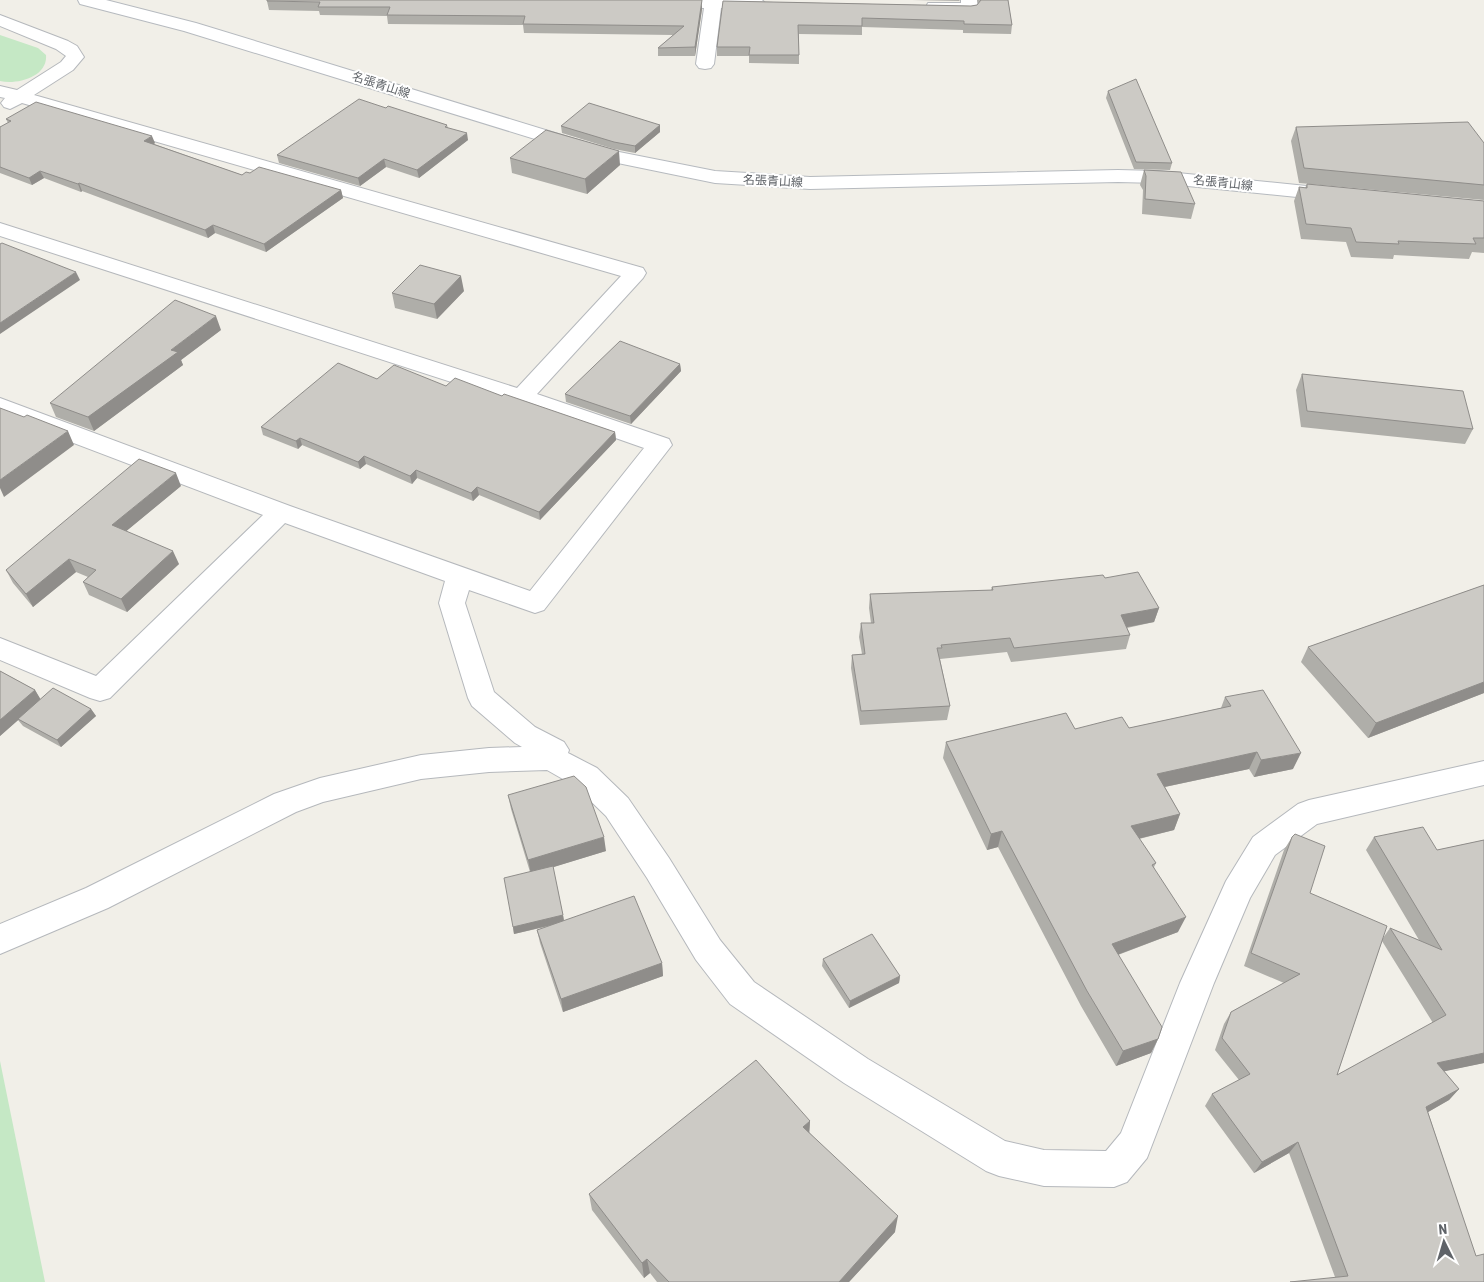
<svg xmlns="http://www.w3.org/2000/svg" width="1484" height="1282" font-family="'Roboto Condensed','Noto Sans JP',sans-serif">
  <rect width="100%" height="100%" fill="#f1efe8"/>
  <!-- green -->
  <path fill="#c5e8c5" d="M 0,35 L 38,48 L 46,55 C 48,77 17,85 0,81 Z
    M 0,1061 L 45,1282 L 0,1282 Z"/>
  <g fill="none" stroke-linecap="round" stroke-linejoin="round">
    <!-- street casing -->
    <g stroke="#b5b8bc" stroke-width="2">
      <path id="street" d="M 589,0 L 762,0 L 766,4 L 764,8 L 758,9 L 721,8 L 714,64 L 711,68 L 705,69 L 699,68 L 696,64 L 704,8 L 597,5 L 591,4 Z
        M 961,0 L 977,0 L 978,8 L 976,12 C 962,15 942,14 928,11 L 926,7 L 928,3 L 961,3 Z
        M 0,15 L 68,41 L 77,46 L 84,57 L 73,70 L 34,95 L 643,268 L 646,273 L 643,278 L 537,394 L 669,439 L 672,445 L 544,610 L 535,613 L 469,590 L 465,603 L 494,692 L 535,727 L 564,742 L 569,750 L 568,753 L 597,768 L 628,798 L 669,858 L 720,940 L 754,982 L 868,1059 L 1005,1141 L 1044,1150 L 1106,1151 L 1121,1133 L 1180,983 L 1226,881 L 1253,837 L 1298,804 L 1309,800 L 1484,761 L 1484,785 L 1317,824 L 1275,855 L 1250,898 L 1214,983 L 1147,1158 L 1127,1182 L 1114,1187 L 1044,1186 L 999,1176 L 986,1171 L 844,1083 L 730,1004 L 696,960 L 647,878 L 606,816 L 575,786 L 547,770 L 489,772 L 421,779 L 323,802 L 296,812 L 108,908 L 0,954 L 0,924 L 86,888 L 274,794 L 320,778 L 421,755 L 489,748 L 522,747 L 515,743 L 472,706 L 468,698 L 439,603 L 445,581 L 285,523 L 110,698 L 100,701 L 90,698 L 0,660 L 0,638 L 96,676 L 263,515 L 0,415 L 0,398 L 290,506 L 530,591 L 644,448 L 513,402 L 0,236 L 0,223 L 517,388 L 621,276 L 22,103 L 10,109 L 4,107 L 1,103 L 5,98 L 0,97 L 0,86 L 17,90 L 61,62 L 66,56 L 56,49 L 0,26 Z"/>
    </g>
    <!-- secondary casing -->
    <g stroke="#b6babf" stroke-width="2">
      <path id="secondary" d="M 78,0 L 106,0 L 196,23 L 614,151 L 715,171 L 810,177 L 1118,170 L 1158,171 L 1336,189 L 1343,191 L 1346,195 L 1343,199 L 1336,201 L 1158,183 L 1118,182 L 810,189 L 715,183 L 603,160 L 184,31 L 80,4 Z"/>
    </g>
    <!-- street -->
    <use href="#street" fill="#fff" fill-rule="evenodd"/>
    <!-- secondary -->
    <use href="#secondary" fill="#fff" fill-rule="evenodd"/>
  </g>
  <!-- wall -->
  <path fill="#afaea9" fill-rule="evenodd" d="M 912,0 L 960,0 L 959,1 Z
    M 977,0 L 1008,0 L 1012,25 L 1011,34 L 963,33 L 963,30 L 862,27 L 862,35 L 799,34 L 799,64 L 749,63 L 749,56 L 717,56 L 717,47 L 723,1 L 971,6 L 977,5 L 978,4 Z
    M 267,1 L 702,9 L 695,56 L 658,56 L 658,48 L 673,35 L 524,33 L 523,25 L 388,24 L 387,16 L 320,15 L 319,11 L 269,10 Z
    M 1108,91 L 1172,163 L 1170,170 L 1134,169 L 1106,98 Z
    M 386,108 L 447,125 L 448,128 L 468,140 L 419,178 L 386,167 L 360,186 L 279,163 L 277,155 Z
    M 6,119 L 155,143 L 154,144 L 242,175 L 250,173 L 341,190 L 343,198 L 266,252 L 215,233 L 208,238 L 82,191 L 81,192 L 44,178 L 32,185 L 0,173 L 0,127 L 8,123 Z
    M 660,125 L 660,132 L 635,153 L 614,149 L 562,133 L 561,126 Z
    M 1296,127 L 1484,143 L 1484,200 L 1299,183 L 1291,141 Z
    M 510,158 L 620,165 L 587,194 L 512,173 Z
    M 1144,170 L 1195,204 L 1191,219 L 1142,214 L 1143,190 L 1140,185 Z
    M 1307,184 L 1484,201 L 1484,253 L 1472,252 L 1469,259 L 1394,255 L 1393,259 L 1351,257 L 1346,242 L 1301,239 L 1294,201 L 1299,187 L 1305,188 Z
    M 464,291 L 437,319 L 395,308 L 392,293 Z
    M 221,330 L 181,360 L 183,365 L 94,431 L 56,417 L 50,403 Z
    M 680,364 L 681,371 L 631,424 L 566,402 L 565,394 Z
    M 1302,374 L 1473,429 L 1465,444 L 1301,427 L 1296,390 Z
    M 446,386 L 502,396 L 615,432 L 616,440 L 540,520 L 479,495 L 473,501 L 417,478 L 412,484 L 366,464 L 360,469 L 302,445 L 298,449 L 263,435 L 261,427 Z
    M 181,486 L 126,531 L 179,564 L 127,612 L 89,595 L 83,582 L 88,577 L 76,572 L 33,607 L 13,583 L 6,570 Z
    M 1105,578 L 1159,608 L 1154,622 L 1127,628 L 1130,635 L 1126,649 L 1011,662 L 1007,652 L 940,659 L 950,706 L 947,720 L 860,725 L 851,668 L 852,655 L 862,654 L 859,637 L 861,623 L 871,623 L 869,608 L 870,594 L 991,590 L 992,587 Z
    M 1484,585 L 1484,693 L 1368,738 L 1301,662 L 1308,647 Z
    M 0,671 L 35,690 L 40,699 L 91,709 L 96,716 L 61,747 L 23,726 L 18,720 L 0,736 Z
    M 1225,697 L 1293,769 L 1254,777 L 1249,769 L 1165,787 L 1180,814 L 1174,830 L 1139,839 L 1156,863 L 1154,867 L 1178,932 L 1118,955 L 1158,1039 L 1151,1053 L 1116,1066 L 1081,1006 L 998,847 L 987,850 L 943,758 L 946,742 L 1075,729 L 1129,728 L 1221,708 Z
    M 508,795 L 606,851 L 553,867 L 564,920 L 662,963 L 663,976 L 563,1012 L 540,943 L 537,930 L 549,926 L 514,934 L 513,927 L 530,872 L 511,809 Z
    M 1292,837 L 1310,893 L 1383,938 L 1390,928 L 1419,940 L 1366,850 L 1374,837 L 1437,850 L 1484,840 L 1484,1063 L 1444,1071 L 1459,1089 L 1449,1100 L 1428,1112 L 1484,1282 L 1335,1277 L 1289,1153 L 1254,1173 L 1205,1106 L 1212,1094 L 1239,1080 L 1215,1050 L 1224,1024 L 1231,1012 L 1284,983 L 1244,966 L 1284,850 ZM 1382,941 L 1433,1023 L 1337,1075 Z
    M 823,959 L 900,976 L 899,983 L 849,1008 L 822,966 Z
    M 810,1121 L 809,1132 L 895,1232 L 849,1282 L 657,1282 L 650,1273 L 644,1278 L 592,1210 L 589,1194 Z"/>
  <!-- shaded-wall -->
  <path fill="#8f8d8a" d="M 702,0 L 702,9 L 695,56 L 695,47 Z
    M 660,125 L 660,132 L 635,153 L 635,146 Z
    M 467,133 L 468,140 L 419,178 L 417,170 Z
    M 152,136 L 155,143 L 147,148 L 144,141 Z
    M 619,151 L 620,165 L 587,194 L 585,179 Z
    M 384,159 L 386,167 L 360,186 L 358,178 Z
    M 40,171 L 44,178 L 32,185 L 29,178 Z
    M 79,183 L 82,191 L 81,192 L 78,184 Z
    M 341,190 L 343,198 L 266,252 L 264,244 Z
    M 213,225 L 215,233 L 208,238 L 205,230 Z
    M 76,272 L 80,280 L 0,334 L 0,323 Z
    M 461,276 L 464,291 L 437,319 L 434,304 Z
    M 216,316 L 221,330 L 181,360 L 183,365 L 94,431 L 88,417 L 171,350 Z
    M 680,364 L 681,371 L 631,424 L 630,416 Z
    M 68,431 L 74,445 L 4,497 L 0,488 L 0,480 Z
    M 615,432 L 616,440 L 540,520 L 539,512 Z
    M 300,438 L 302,445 L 298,449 L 296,441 Z
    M 364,456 L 366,464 L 360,469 L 358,462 Z
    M 416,470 L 417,478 L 412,484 L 410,476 Z
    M 176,473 L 181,486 L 118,538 L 112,525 Z
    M 477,487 L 479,495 L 473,501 L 471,493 Z
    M 173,551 L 179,564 L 127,612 L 121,599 Z
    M 69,559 L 76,572 L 33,607 L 26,594 Z
    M 1159,608 L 1154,622 L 1117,629 L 1121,615 Z
    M 1484,682 L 1484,693 L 1368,738 L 1376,723 Z
    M 35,690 L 41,700 L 0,736 L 0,720 Z
    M 91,709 L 96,716 L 61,747 L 57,740 Z
    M 1257,752 L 1249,769 L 1150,790 L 1157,774 Z
    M 1301,753 L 1293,769 L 1254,777 L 1261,760 Z
    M 1180,814 L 1174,830 L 1125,842 L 1131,826 Z
    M 1002,831 L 998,847 L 987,850 L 991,834 Z
    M 604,837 L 606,851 L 531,874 L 528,860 Z
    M 563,915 L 564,922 L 514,934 L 513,927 Z
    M 1186,917 L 1178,932 L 1106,959 L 1112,944 Z
    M 662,963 L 663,976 L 563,1012 L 561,999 Z
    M 900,976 L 899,983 L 849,1008 L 850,1001 Z
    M 1158,1039 L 1151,1053 L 1116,1066 L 1123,1051 Z
    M 1484,1053 L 1484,1063 L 1427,1075 L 1437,1063 Z
    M 1459,1089 L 1449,1100 L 1416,1119 L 1426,1107 Z
    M 810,1121 L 809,1138 L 803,1127 Z
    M 1298,1142 L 1289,1153 L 1254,1173 L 1262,1162 Z
    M 898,1216 L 895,1232 L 849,1282 L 839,1282 Z
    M 647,1259 L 650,1273 L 644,1278 L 642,1263 Z"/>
  <!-- building -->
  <path fill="#cccac5" stroke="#8f8d8a" d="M 267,0 L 702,0 L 695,47 L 658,48 L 684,26 L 523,24 L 525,16 L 387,15 L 390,7 L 318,7 L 320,2 L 267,1 Z
    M 981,0 L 1008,0 L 1012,25 L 964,24 L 964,21 L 862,18 L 862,26 L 798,25 L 799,55 L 749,55 L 750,47 L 717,47 L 723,1 L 971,6 L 977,5 Z
    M 1136,79 L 1172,163 L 1136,162 L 1108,91 Z
    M 359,99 L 386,108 L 388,106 L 447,125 L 445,127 L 467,133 L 417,170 L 384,159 L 358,178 L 277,155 Z
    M 36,102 L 152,136 L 144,141 L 242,175 L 246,172 L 250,173 L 259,167 L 341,190 L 264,244 L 213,225 L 205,230 L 79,183 L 78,184 L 40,171 L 29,178 L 0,167 L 0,127 L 11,121 L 6,119 Z
    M 589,103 L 660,125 L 635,146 L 614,142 L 561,126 Z
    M 1468,122 L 1484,143 L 1484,185 L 1304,168 L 1296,127 Z
    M 546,130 L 619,151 L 585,179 L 510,158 Z
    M 1144,170 L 1181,172 L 1195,204 L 1145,199 L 1146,176 Z
    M 1307,184 L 1484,201 L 1484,238 L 1473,238 L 1476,244 L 1398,241 L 1399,244 L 1356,242 L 1351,228 L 1306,224 L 1299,187 L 1307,188 Z
    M 2,243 L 76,272 L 0,323 L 0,244 Z
    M 420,265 L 461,276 L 434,304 L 392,293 Z
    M 175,300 L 216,316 L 171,350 L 178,352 L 88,417 L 50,403 Z
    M 620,341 L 680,364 L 630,416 L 565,394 Z
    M 338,363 L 377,379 L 394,365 L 446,386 L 455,378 L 502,396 L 504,394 L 615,432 L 539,512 L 477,487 L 471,493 L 416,470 L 410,476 L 364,456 L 358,462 L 300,438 L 296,441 L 261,427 Z
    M 1302,374 L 1463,391 L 1473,429 L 1307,411 Z
    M 0,408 L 24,417 L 27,415 L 68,431 L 0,480 Z
    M 139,459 L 176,473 L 112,525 L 173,551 L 121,599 L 83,582 L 96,570 L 69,559 L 26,594 L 6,570 Z
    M 1138,572 L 1159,608 L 1121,615 L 1130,635 L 1014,648 L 1010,638 L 941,645 L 942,648 L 937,648 L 950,706 L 861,711 L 852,655 L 865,654 L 861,623 L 874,623 L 870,594 L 993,590 L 992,587 L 1103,575 L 1105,578 Z
    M 1484,585 L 1484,682 L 1376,723 L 1308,647 Z
    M 0,671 L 35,690 L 0,720 Z
    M 53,688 L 91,709 L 57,740 L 18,719 Z
    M 1263,690 L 1301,753 L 1261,760 L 1257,752 L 1157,774 L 1180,814 L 1131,826 L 1156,863 L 1152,865 L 1186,917 L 1112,944 L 1162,1027 L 1158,1039 L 1123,1051 L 1087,991 L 1002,831 L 991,834 L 946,742 L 1066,713 L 1075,729 L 1122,717 L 1129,728 L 1231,706 L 1225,697 Z
    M 574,776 L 586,787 L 604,837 L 528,860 L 508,795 Z
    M 1423,827 L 1437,850 L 1484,840 L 1484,1053 L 1437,1063 L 1459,1089 L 1426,1107 L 1476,1256 L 1484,1254 L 1484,1282 L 1290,1282 L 1348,1276 L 1298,1142 L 1262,1162 L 1212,1094 L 1250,1074 L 1222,1038 L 1231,1012 L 1300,974 L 1251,953 L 1292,837 L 1295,834 L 1325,846 L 1310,893 L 1387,926 L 1337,1075 L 1446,1015 L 1390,928 L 1442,950 L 1374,837 Z
    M 553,866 L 563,915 L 513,927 L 504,878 Z
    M 634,896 L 662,963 L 561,999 L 537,930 Z
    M 872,934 L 900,976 L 850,1001 L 823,959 Z
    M 756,1060 L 810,1121 L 803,1127 L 898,1216 L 839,1282 L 669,1282 L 647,1259 L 642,1263 L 589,1194 Z"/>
  <g text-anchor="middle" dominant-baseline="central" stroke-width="4" stroke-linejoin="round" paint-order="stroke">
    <!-- far-street labels -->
    <g font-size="12" fill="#5f6368" stroke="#fff">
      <text transform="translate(381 85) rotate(18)">名張青山線</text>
      <text transform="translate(773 181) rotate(3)">名張青山線</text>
      <text transform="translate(1223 183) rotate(6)">名張青山線</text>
    </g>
  </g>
  <!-- north arrow -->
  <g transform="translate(1444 1242) rotate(355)" stroke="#ffffff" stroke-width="4" paint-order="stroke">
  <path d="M0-4L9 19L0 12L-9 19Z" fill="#5f6368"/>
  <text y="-8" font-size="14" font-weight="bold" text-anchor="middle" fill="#5f6368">N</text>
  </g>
</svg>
